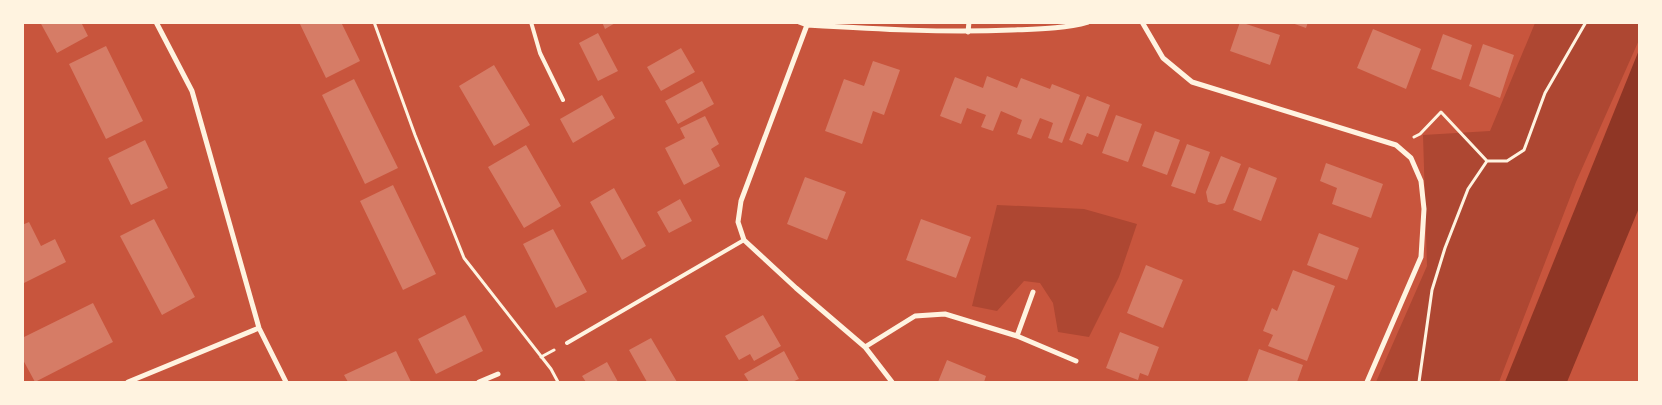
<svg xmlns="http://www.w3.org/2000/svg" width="1662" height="405" font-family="'Libre Baskerville',serif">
  <rect width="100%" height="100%" fill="#c8553d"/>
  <!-- green -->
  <path fill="#ae4732" d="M 1535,23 L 1639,23 L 1639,40 L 1576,182 L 1499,382 L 1376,382 L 1427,266 L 1423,135 L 1490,131 Z
    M 997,205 L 1084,209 L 1137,224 L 1119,277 L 1089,337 L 1058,332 L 1053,303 L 1040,283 L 1024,281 L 997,311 L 972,306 Z"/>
  <!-- water -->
  <path fill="#8f3625" d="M 1639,50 L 1639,208 L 1567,382 L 1505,382 Z"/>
  <!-- building -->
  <path fill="#d67c66" d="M 40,22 L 81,22 L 88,36 L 57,53 Z
    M 299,22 L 341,22 L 360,61 L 326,78 Z
    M 602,22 L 617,22 L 605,29 Z
    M 1240,22 L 1280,35 L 1270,65 L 1230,51 Z
    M 1289,22 L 1308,22 L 1306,28 Z
    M 1373,29 L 1421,49 L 1406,89 L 1357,68 Z
    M 598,33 L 618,71 L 598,81 L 579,43 Z
    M 1443,34 L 1472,45 L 1461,80 L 1431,69 Z
    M 1483,44 L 1514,55 L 1500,98 L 1469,86 Z
    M 106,46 L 143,121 L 106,139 L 69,64 Z
    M 681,48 L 695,72 L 661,91 L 647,67 Z
    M 873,61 L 900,70 L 884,115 L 873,111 L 862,144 L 825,131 L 844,79 L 864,86 Z
    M 494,65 L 530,125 L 494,146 L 459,86 Z
    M 987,76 L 1017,88 L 1021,78 L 1050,89 L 1052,84 L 1080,95 L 1062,143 L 1048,138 L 1053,123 L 1040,118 L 1031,139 L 1017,134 L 1022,120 L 1001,111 L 993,131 L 981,127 L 986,115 L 967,108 L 961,124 L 940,116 L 955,77 L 983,88 Z
    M 354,79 L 398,168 L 365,184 L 322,95 Z
    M 702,81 L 714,104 L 678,124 L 665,101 Z
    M 602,95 L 615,118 L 573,143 L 560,119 Z
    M 1087,96 L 1110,105 L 1098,137 L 1087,133 L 1082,145 L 1069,140 Z
    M 1116,115 L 1142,124 L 1128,162 L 1102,153 Z
    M 705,116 L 719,144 L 711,149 L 720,166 L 684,185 L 665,148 L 685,138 L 680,128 Z
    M 1155,131 L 1180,140 L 1167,175 L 1142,166 Z
    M 145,140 L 168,188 L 131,205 L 108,158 Z
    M 1187,144 L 1210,152 L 1195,194 L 1171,186 Z
    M 526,145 L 561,206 L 524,228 L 488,167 Z
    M 1221,156 L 1241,164 L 1225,203 L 1217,205 L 1208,202 L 1206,192 Z
    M 1326,163 L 1383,184 L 1371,218 L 1332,204 L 1337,188 L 1320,181 Z
    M 1249,167 L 1277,178 L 1261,221 L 1233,210 Z
    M 805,177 L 846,192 L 827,240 L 787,224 Z
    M 393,185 L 436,274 L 403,290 L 360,201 Z
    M 614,188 L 646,246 L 622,260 L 590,202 Z
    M 680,199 L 692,221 L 669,233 L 657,212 Z
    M 154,219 L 195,297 L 162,315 L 120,236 Z
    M 921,219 L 971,237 L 956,278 L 906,260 Z
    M 29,222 L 41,246 L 55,239 L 66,262 L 22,284 L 22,225 Z
    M 553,229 L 587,292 L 556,308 L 523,244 Z
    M 1319,233 L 1359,248 L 1347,280 L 1307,265 Z
    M 1146,265 L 1183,280 L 1163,328 L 1127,313 Z
    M 1293,270 L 1335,286 L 1307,361 L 1268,346 L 1273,335 L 1263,331 L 1272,308 L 1277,311 Z
    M 93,303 L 113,342 L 35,382 L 22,358 L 22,338 Z
    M 465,315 L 483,351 L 436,374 L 418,339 Z
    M 763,315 L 781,346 L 754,361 L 750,354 L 739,360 L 725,336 Z
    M 1120,332 L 1159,347 L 1148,376 L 1140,373 L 1138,380 L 1106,368 Z
    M 651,338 L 677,382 L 647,382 L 629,350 Z
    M 1259,349 L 1303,365 L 1297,382 L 1247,382 Z
    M 396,351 L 411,382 L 348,382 L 344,375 Z
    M 784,351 L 799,379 L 792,382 L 749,382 L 744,374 Z
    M 947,360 L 986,376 L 984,382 L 938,382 Z
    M 607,362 L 618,382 L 586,382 L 582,376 Z"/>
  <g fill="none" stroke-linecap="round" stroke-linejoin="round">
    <!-- path -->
    <path stroke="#fff3e0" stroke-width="3" d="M 374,22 L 415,135 L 464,258 L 551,369 L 558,382
      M 1414,137 L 1420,134 L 1441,112 L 1487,161
      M 541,357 L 554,350
      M 1419,382 L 1432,290 L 1445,248 L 1468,189 L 1487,161 L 1507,161 L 1524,150 L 1545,93 L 1586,22"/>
    <!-- service -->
    <path stroke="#fff3e0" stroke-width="4" d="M 531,22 L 540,53 L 563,100
      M 567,343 L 744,240"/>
    <!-- minor -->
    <path stroke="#fff3e0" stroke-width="5" d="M 156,22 L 192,91 L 259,328 L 286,382
      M 799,22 L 807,25 C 875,29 944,33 1012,30 C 1037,29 1064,29 1088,22
      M 1142,22 L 1163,58 L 1192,82 L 1396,145 L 1411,158 L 1421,181 L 1424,209 L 1421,257 L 1367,382
      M 807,25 L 741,201 L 738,222 L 744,240 L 796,288 L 865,347 L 892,382
      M 968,32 L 969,22
      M 1017,336 L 1033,292
      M 865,347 L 915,316 L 945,314 L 1017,336 L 1076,361
      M 128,382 L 259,328
      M 479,382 L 498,374"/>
  </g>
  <!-- border -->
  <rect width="1662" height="405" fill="none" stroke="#fff3e0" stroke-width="48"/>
</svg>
